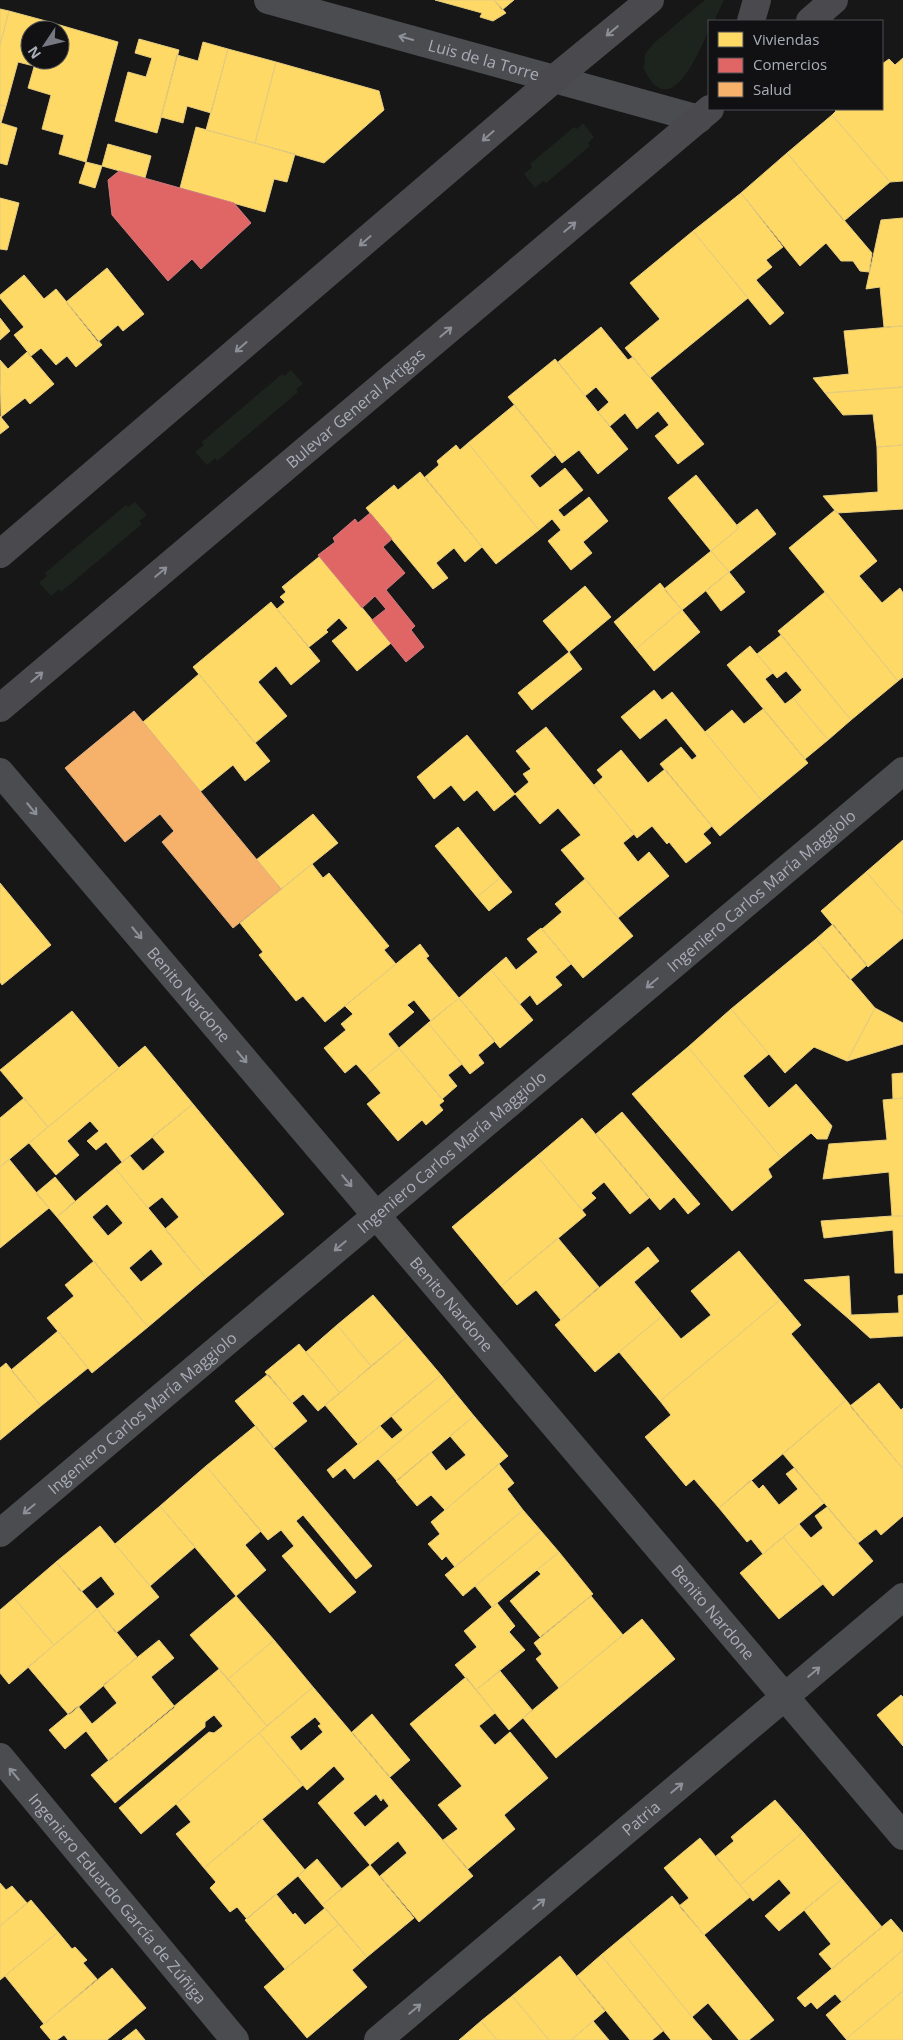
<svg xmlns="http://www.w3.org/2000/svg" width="903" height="2040" font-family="'Open Sans',sans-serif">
  <rect width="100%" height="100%" fill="#171717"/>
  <!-- green -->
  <path fill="#1d241e" d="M 705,0 L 724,0 L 714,21 L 709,21 C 709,33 703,43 698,53 C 685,79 664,111 644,69 L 645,54 L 654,43 Z
    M 583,123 L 594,137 L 588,143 L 590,146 L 546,183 L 543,181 L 535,188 L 524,174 L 532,167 L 530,164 L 574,127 L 577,129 Z
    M 291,370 L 303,384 L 296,389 L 298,392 L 217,461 L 215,458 L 207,465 L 195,452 L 204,445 L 202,442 L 282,374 L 284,376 Z
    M 135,502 L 147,515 L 139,521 L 142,524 L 61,592 L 59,589 L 51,596 L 39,583 L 47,576 L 45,573 L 126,505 L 128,507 Z"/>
  <!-- homes -->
  <path fill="#ffd966" stroke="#e5cc7f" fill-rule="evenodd" d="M 435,0 L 494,0 L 506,13 L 493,21 L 480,17 L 482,13 Z
    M 494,0 L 514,0 L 502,10 Z
    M 0,9 L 9,11 L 0,45 Z
    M 9,11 L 46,21 L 44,30 L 30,30 L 30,60 L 36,60 L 34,66 L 18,62 L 6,106 L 0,105 L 0,45 Z
    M 46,21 L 118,42 L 86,162 L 59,154 L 64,135 L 42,129 L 51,95 L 28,88 L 36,60 L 60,60 L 60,30 L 44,30 Z
    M 139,39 L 179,50 L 157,133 L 115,121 L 128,72 L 146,77 L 152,58 L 135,53 Z
    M 203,42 L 228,49 L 211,113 L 187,106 L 183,123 L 161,117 L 177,55 L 198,61 Z
    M 228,49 L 276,62 L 255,143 L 206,130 Z
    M 903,58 L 903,181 L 890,182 L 832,115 L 836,111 L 834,109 L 882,109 L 882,64 L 889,59 L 895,65 Z
    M 276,62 L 379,91 L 384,110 L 324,163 L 255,143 Z
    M 0,105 L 6,106 L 1,123 L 17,128 L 7,165 L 0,163 Z
    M 832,115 L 890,182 L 844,221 L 787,153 Z
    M 196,127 L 295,154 L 287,182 L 274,179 L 265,212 L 180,188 Z
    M 108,144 L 151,156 L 145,178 L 102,166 Z
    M 787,153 L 872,253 L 869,272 L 860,271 L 853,261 L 841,261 L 826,243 L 800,266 L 741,193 Z
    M 86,162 L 102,166 L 95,188 L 79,183 Z
    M 741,193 L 783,247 L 766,260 L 772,267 L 756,280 L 784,313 L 770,325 L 693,231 Z
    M 0,198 L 19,203 L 7,250 L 0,249 Z
    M 903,218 L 903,326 L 884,327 L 880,287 L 866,289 L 881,220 Z
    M 693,231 L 748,298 L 650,378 L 625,348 L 660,319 L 630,283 Z
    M 107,268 L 144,314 L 123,331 L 118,325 L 98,342 L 66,302 Z
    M 24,275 L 44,299 L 56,289 L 102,345 L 76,367 L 67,356 L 56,365 L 41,348 L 31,356 L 14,335 L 24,327 L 0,298 L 0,295 Z
    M 0,318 L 10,331 L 0,340 Z
    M 903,326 L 903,387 L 825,393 L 813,378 L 849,374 L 844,331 Z
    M 601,327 L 628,360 L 633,357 L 704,444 L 678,464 L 655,436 L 669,425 L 658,411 L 637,429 L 625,413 L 610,426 L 598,412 L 609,402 L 596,387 L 585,396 L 558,362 Z
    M 27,352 L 54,384 L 30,404 L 25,398 L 1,417 L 0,360 L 8,369 Z
    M 555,359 L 628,449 L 598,474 L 579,450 L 562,463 L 508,397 Z
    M 903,387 L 903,445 L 877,447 L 873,414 L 843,415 L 825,393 Z
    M 514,405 L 555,455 L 530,476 L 540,488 L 565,468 L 583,490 L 558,510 L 564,517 L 589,497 L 608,521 L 583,542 L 592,553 L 571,570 L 548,541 L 561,530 L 552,519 L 539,530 L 468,443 Z
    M 0,416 L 9,427 L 0,434 Z
    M 468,443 L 539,530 L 496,564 L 425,477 L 439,465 L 437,461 L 456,445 L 460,450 Z
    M 903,445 L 903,509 L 837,513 L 823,496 L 878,492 L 877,447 Z
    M 420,472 L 482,547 L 465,562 L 454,548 L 436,563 L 448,578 L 433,589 L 366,508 L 394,485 L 398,490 Z
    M 696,475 L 739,528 L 711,551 L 668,498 Z
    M 757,509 L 776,534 L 729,572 L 711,551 L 739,528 L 737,525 Z
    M 835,510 L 877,561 L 859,576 L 882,603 L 900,588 L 903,593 L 903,677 L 898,681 L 789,548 Z
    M 711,551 L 729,572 L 682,610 L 664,589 Z
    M 320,556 L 391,643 L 357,671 L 332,641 L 348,628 L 339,618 L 326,630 L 328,632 L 309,647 L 277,609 L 285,602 L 280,597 L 286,592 L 282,587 Z
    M 729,572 L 745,592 L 721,611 L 706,591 Z
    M 660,583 L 682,610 L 636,649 L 614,622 Z
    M 585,586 L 611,617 L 569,652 L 543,621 Z
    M 825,592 L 898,681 L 851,720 L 778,631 Z
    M 271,602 L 320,661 L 291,685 L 276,666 L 258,682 L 287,716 L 255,743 L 193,667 Z
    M 682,610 L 700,632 L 654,671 L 636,649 Z
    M 781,635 L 851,720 L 828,740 L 793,698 L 802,690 L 786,671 L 777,678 L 757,654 Z
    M 750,646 L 773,673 L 765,679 L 785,704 L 793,698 L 828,740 L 805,759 L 727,665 Z
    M 569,652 L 582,669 L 532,710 L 518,693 Z
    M 199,674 L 270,761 L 245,781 L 233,765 L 200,792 L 143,722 Z
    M 654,690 L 662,700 L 672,692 L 762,801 L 720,836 L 660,764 L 681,747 L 692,760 L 697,756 L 666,718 L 640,739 L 621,717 Z
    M 763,709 L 808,763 L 762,801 L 705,732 L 732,710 L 744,724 Z
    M 546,727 L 634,834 L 623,843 L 638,862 L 649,852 L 669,876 L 618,918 L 561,850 L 581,835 L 558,808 L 540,824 L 515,794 L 529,782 L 523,774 L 531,769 L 516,751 Z
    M 467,735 L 515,794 L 494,811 L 477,790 L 464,801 L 451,785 L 434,799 L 417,777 Z
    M 621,750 L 648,783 L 665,769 L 712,826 L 703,834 L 711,843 L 686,863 L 669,842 L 667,844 L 652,826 L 637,838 L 594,785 L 603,777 L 597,770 Z
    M 313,814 L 338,843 L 281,889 L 256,860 Z
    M 458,827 L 500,878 L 477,897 L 435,846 Z
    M 903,840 L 903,914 L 866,872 Z
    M 312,864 L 323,878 L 329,873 L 389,946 L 384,950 L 396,964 L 325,1022 L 303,996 L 296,1001 L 259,955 L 263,952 L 240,923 Z
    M 866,872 L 903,914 L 903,938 L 868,967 L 821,911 Z
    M 500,878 L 512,892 L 489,911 L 477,897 Z
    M 585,879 L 633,936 L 583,978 L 542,929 L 562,912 L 555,904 Z
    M 0,883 L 51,945 L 2,985 L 0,982 Z
    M 833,924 L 867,965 L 850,980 L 816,939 Z
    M 541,928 L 571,964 L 555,977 L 562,985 L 537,1005 L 530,995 L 520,1004 L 491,970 L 506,957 L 516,970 L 538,952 L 527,939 Z
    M 816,939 L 875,1008 L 847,1061 L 814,1047 L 785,1073 L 731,1009 Z
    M 420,944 L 429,956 L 426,958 L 459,998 L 431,1021 L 414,1000 L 407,1005 L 414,1012 L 388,1034 L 399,1048 L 366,1075 L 356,1064 L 345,1073 L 324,1048 L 346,1030 L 341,1024 L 353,1014 L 345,1006 Z
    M 491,970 L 533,1020 L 500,1048 L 459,998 Z
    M 459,998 L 495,1041 L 478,1055 L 484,1063 L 470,1074 L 428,1023 Z
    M 875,1008 L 903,1023 L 903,1044 L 847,1061 Z
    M 731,1009 L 769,1054 L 743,1076 L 769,1108 L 796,1084 L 832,1126 L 827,1139 L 817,1139 L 811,1133 L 781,1158 L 688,1047 Z
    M 72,1011 L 119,1068 L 48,1127 L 0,1070 Z
    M 428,1023 L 462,1064 L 448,1075 L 457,1086 L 442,1099 L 399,1048 Z
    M 145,1046 L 193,1104 L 122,1162 L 106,1142 L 96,1150 L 87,1141 L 99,1131 L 90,1121 L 67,1141 L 79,1155 L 56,1175 L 29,1143 Z
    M 688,1047 L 781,1158 L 768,1169 L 772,1177 L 732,1211 L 632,1094 Z
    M 399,1048 L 444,1101 L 439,1105 L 443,1110 L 426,1125 L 422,1120 L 398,1141 L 367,1104 L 381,1093 L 366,1075 Z
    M 903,1073 L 903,1098 L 893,1099 L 892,1074 Z
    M 24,1098 L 48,1127 L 0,1167 L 0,1118 Z
    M 903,1098 L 903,1216 L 892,1216 L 889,1172 L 823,1179 L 829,1144 L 887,1140 L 883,1100 Z
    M 193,1104 L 284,1214 L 206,1278 L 165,1229 L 179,1217 L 162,1197 L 148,1208 L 115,1168 L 130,1156 L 143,1171 L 165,1152 L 152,1137 Z
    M 622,1112 L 700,1204 L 688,1214 L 674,1197 L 660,1210 L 596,1134 Z
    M 582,1118 L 649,1198 L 630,1214 L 604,1182 L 591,1193 L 596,1198 L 582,1210 L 537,1156 Z
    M 537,1156 L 586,1215 L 501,1286 L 452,1227 Z
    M 9,1159 L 49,1208 L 0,1248 L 0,1167 Z
    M 115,1168 L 206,1278 L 148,1327 L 57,1217 ZM 107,1204 L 123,1223 L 108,1236 L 92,1217 ZM 151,1249 L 163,1264 L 141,1282 L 129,1268 Z
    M 55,1177 L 75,1201 L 57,1217 L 36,1193 Z
    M 892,1216 L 903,1216 L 903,1273 L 895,1273 L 893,1230 L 824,1238 L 821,1221 Z
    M 558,1238 L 599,1287 L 561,1320 L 536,1290 L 517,1305 L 501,1286 Z
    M 648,1247 L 659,1261 L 634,1282 L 662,1316 L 595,1372 L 555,1325 Z
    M 739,1251 L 780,1300 L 660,1401 L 619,1352 L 662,1316 L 681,1339 L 711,1315 L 691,1291 Z
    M 94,1261 L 148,1327 L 92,1373 L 47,1318 L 74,1296 L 65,1285 Z
    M 849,1276 L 851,1315 L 849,1319 L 804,1280 Z
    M 373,1295 L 408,1336 L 371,1366 L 337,1325 Z
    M 903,1295 L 903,1336 L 870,1338 L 849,1319 L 851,1315 L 899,1313 L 898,1296 Z
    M 780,1300 L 801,1325 L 791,1334 L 846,1400 L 719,1508 L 694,1479 L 686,1486 L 645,1437 L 671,1415 L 660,1401 Z
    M 337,1325 L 371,1366 L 340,1393 L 306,1352 Z
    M 58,1331 L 88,1368 L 41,1406 L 11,1370 Z
    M 408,1336 L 441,1375 L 358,1444 L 325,1405 Z
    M 299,1344 L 340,1393 L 318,1411 L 303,1394 L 292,1403 L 265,1372 Z
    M 6,1363 L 41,1406 L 0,1440 L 0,1368 Z
    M 268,1374 L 307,1421 L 274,1448 L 235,1401 Z
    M 441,1375 L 456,1394 L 354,1479 L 345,1468 L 333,1478 L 327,1470 L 380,1426 L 392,1439 L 403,1430 L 391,1416 Z
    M 879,1383 L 901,1410 L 903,1408 L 903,1469 L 850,1406 Z
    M 456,1394 L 474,1416 L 397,1481 L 378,1459 Z
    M 846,1400 L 903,1469 L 903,1516 L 881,1535 L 876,1529 L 858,1543 L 783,1454 Z
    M 474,1416 L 508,1456 L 445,1510 L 431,1495 L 417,1506 L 396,1481 L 431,1452 L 446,1471 L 466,1455 L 450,1436 Z
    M 255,1426 L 372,1566 L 356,1579 L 303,1515 L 296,1521 L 356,1592 L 330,1613 L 282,1556 L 294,1546 L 281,1530 L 268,1540 L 206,1466 Z
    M 499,1464 L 514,1483 L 507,1489 L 523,1510 L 455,1567 L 446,1556 L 442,1560 L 428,1544 L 440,1534 L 431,1522 Z
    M 206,1466 L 261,1531 L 245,1545 L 266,1570 L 236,1596 L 160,1506 Z
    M 794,1468 L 824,1503 L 763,1554 L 751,1539 L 747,1542 L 719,1508 L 751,1480 L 759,1489 L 763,1485 L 779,1505 L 798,1489 L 786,1474 Z
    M 160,1506 L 195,1547 L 150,1586 L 115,1544 Z
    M 827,1507 L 873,1561 L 833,1596 L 783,1537 L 799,1524 L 811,1538 L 823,1528 L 815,1516 Z
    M 523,1510 L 541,1531 L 463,1596 L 445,1575 Z
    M 100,1526 L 159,1597 L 116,1633 L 97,1609 L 115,1594 L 101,1576 L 81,1592 L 56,1562 Z
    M 541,1531 L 559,1552 L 492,1607 L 475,1586 Z
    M 783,1537 L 823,1584 L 779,1619 L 740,1573 Z
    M 559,1552 L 593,1594 L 540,1637 L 510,1601 L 541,1574 L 537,1570 Z
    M 56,1562 L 97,1609 L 54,1645 L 14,1598 Z
    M 236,1596 L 274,1640 L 228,1679 L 190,1635 Z
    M 591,1596 L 623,1635 L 559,1688 L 536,1659 L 542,1654 L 534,1643 Z
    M 14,1598 L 54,1645 L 9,1684 L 0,1673 L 0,1610 Z
    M 497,1603 L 515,1626 L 509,1632 L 525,1650 L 476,1690 L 455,1665 L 477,1647 L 464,1631 Z
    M 97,1609 L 137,1657 L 69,1715 L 28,1667 Z
    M 642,1619 L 675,1659 L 556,1758 L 523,1718 Z
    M 159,1640 L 174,1658 L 151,1677 L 175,1707 L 109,1761 L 86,1731 L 65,1749 L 49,1730 L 78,1706 L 92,1724 L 117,1703 L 103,1685 Z
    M 274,1640 L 313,1687 L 267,1726 L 228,1679 Z
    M 219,1669 L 267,1726 L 141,1834 L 119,1808 L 209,1732 L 214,1733 L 223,1726 L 214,1715 L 205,1722 L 205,1727 L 115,1803 L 91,1775 Z
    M 500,1671 L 532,1710 L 509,1730 L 476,1690 Z
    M 466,1677 L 495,1713 L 479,1726 L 495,1745 L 510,1732 L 548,1778 L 504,1815 L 515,1829 L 468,1869 L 443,1840 L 458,1829 L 438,1805 L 462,1786 L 410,1724 Z
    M 313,1687 L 473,1876 L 419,1922 L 380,1876 L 407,1853 L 398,1841 L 370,1865 L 318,1803 L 345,1779 L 334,1766 L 307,1790 L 259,1733 ZM 315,1717 L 321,1724 L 318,1726 L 323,1732 L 301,1751 L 290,1737 ZM 376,1794 L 381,1801 L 383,1798 L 389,1806 L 365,1827 L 353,1813 Z
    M 901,1695 L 903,1697 L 903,1746 L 877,1715 Z
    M 372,1714 L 410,1760 L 390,1777 L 352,1732 Z
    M 259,1733 L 303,1785 L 204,1868 L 176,1834 L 191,1822 L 176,1804 Z
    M 775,1800 L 803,1832 L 740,1885 L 716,1856 L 734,1841 L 731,1837 Z
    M 262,1819 L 305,1870 L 247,1919 L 237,1907 L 230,1912 L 210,1888 L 216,1882 L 204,1868 Z
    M 803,1832 L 842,1879 L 779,1931 L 765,1916 L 791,1893 L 779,1879 L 753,1901 L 740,1885 Z
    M 700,1838 L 750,1897 L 704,1935 L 679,1906 L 689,1898 L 664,1868 Z
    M 317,1859 L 342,1889 L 322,1905 L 298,1876 Z
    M 370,1865 L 414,1918 L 367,1957 L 322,1905 Z
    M 842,1879 L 882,1927 L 832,1969 L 819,1954 L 831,1944 L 804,1910 Z
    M 0,1883 L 6,1890 L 12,1886 L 27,1903 L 0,1926 Z
    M 276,1894 L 293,1915 L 295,1913 L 305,1925 L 325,1908 L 339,1924 L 285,1969 L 245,1920 Z
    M 672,1896 L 774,2020 L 749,2040 L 739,2040 L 708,2003 L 692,2017 L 625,1935 Z
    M 31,1900 L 58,1932 L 0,1980 L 0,1926 Z
    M 891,1919 L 903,1933 L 903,1950 L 842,2002 L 835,1994 L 817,2009 L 811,2002 L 805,2007 L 797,1998 Z
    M 339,1924 L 367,1957 L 352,1970 L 367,1987 L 307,2038 L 264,1987 Z
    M 58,1932 L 72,1949 L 75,1947 L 87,1960 L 83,1963 L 97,1979 L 44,2024 L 5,1976 Z
    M 625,1935 L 692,2017 L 712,2040 L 671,2040 L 601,1955 Z
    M 903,1950 L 903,1991 L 846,2039 L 826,2015 Z
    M 601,1955 L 663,2031 L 652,2040 L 630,2040 L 577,1976 Z
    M 560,1956 L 605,2011 L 571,2040 L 549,2040 L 512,1996 Z
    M 112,1968 L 146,2008 L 107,2040 L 68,2040 L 64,2035 L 57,2040 L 51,2040 L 40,2027 Z
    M 903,1991 L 903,2040 L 847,2040 L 846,2039 Z
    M 512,1996 L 549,2040 L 497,2040 L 481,2021 Z
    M 481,2021 L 497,2040 L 459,2040 Z
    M 593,2021 L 609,2040 L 571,2040 Z
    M 136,2029 L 145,2040 L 122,2040 Z"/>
  <!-- shops -->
  <path fill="#e06666" stroke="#cf7b7f" d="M 119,171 L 234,203 L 251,223 L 201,269 L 192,259 L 168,281 L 112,215 L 108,180 Z
    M 370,513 L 392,539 L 383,547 L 405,573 L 386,590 L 415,626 L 411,630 L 424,647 L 406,662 L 372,620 L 386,609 L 375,596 L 362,608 L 318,555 L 335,542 L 333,538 L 355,519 L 358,523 Z"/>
  <!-- health -->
  <path fill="#f6b26b" stroke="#dfb082" d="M 134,711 L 281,889 L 233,928 L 162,842 L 174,831 L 160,814 L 125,842 L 65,768 Z"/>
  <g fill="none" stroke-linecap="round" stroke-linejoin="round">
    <!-- minor -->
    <g stroke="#4b4c50" stroke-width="28">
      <path id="s1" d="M 268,0 L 699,119"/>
      <path id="s2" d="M 0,772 L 903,1836"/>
      <path id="s3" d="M 0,1533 L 903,771"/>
      <path id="s4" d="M 0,1757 L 235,2040"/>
      <path id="s5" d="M 378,2040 L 903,1597"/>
    </g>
    <!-- secondary -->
    <g stroke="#4a4a4e" stroke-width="28">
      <path d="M 751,21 L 757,0"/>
      <path d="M 810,21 L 834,0"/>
      <path d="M 0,554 L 554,79 L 650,0"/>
      <path id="s6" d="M 0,708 L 710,109"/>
    </g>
  </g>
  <!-- one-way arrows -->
  <defs><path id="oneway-shaft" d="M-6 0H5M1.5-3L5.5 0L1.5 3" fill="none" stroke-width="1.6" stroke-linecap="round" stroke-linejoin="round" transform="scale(1.25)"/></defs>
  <g stroke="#8c8f98">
    <use href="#oneway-shaft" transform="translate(612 31) rotate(140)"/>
    <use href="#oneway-shaft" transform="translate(488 136) rotate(139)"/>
    <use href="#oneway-shaft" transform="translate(570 227) rotate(-40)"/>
    <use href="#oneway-shaft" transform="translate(365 241) rotate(139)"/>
    <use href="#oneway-shaft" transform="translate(446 332) rotate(-40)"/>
    <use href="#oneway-shaft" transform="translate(241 347) rotate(139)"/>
    <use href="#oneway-shaft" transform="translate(161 572) rotate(-40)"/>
    <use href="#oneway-shaft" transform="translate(37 677) rotate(-40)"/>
  </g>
  <g stroke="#8c9099">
    <use href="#oneway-shaft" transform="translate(406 38) rotate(-164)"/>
    <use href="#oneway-shaft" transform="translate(32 809) rotate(50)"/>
    <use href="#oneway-shaft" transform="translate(137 933) rotate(50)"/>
    <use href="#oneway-shaft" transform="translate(652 983) rotate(140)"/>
    <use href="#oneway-shaft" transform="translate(242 1057) rotate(50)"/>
    <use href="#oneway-shaft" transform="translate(347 1181) rotate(50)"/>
    <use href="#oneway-shaft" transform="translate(340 1246) rotate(140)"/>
    <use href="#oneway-shaft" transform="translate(29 1509) rotate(140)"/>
    <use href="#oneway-shaft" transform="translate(814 1672) rotate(-40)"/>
    <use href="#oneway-shaft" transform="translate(14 1774) rotate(-130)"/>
    <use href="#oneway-shaft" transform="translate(677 1788) rotate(-40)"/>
    <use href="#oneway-shaft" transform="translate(539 1904) rotate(-40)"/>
    <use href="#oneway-shaft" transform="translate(415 2009) rotate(-40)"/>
  </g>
  <g text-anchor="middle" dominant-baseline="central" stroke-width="5" stroke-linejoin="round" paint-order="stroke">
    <!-- street labels -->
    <g font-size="16" fill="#a8adb8" stroke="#111113">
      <text stroke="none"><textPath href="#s1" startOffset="224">Luis de la Torre</textPath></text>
      <text stroke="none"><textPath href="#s6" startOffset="465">Bulevar General Artigas</textPath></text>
      <text stroke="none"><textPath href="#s3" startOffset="996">Ingeniero Carlos María Maggiolo</textPath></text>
      <text stroke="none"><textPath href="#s2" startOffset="292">Benito Nardone</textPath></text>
      <text stroke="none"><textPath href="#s3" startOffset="591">Ingeniero Carlos María Maggiolo</textPath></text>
      <text stroke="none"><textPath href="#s2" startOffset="698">Benito Nardone</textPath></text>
      <text stroke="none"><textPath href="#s3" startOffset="186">Ingeniero Carlos María Maggiolo</textPath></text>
      <text stroke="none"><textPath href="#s2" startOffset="1102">Benito Nardone</textPath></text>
      <text stroke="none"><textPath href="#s5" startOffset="344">Patria</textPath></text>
      <text stroke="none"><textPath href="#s4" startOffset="184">Ingeniero Eduardo García de Zúñiga</textPath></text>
    </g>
  </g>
  <!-- legend -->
  <rect x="708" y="20" width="175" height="90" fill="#111113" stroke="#4d4f55"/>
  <rect x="718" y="32" width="25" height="15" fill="#ffd966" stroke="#4d4f55"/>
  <text x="753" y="45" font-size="15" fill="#a8adb8">Viviendas</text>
  <rect x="718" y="58" width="25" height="15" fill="#e06666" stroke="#4d4f55"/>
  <text x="753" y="70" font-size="15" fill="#a8adb8">Comercios</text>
  <rect x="718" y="82" width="25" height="15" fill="#f6b26b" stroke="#4d4f55"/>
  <text x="753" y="95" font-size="15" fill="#a8adb8">Salud</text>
  <!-- north arrow -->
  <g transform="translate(45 45) rotate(235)"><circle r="24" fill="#111113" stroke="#4d4f55"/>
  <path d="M0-4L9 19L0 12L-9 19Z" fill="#757880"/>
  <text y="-8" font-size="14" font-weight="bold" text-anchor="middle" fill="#a8adb8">N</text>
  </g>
</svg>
